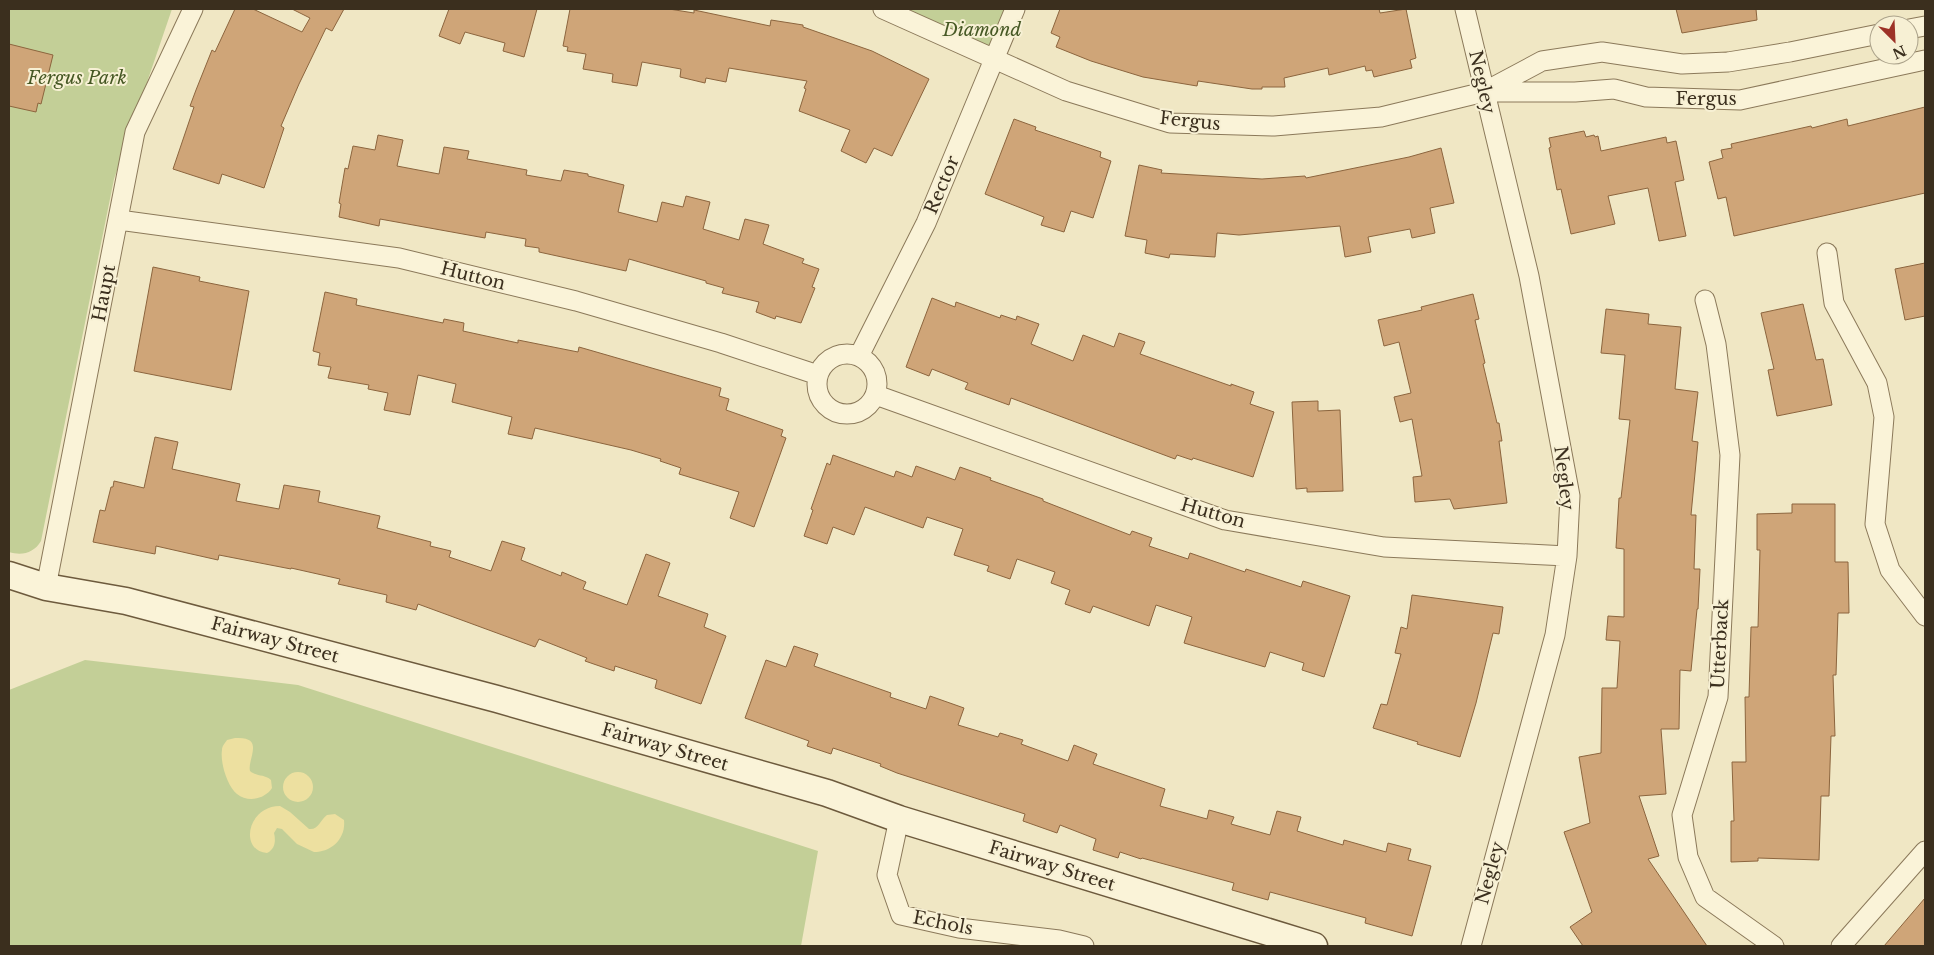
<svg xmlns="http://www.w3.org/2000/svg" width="1934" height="955" font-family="'Libre Baskerville',serif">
  <rect width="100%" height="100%" fill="#f0e7c4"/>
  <!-- green -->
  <path fill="#c3cf97" d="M 9,9 L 172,9 L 114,179 L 41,541 C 34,553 22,556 9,552 Z
    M 887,9 L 1013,9 L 993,57 Z
    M 85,660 L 298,685 L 818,851 L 801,946 L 9,946 L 9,690 Z"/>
  <!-- sand -->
  <path fill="#ede0a0" d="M 235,738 C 266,736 247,759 250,771 C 257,777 264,774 271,780 L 272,788 C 265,799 248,803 237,794 C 227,786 220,762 222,750 C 222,746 225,743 227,740 Z
    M283 787a15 15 0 1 1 30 0a15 15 0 1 1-30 0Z
    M 280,806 L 290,812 L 309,829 C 319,830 320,820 327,815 L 335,814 L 344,820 C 346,838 332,852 314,852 L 297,844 L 282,829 L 277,828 L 274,833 C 276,841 275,849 267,853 C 239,851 247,806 280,806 Z"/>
  <!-- building -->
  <path fill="#cfa578" stroke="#8c653e" d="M 235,9 L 253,9 L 302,32 L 310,18 L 292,9 L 344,9 L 332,31 L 326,28 L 299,84 L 281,126 L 284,128 L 264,188 L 222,174 L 219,184 L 173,169 L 194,107 L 190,106 L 196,90 L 212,50 L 215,52 Z
    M 449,9 L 537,9 L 524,57 L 503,51 L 505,43 L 465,32 L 460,44 L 439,36 Z
    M 570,9 L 669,9 L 694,13 L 694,10 L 770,26 L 771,20 L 803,25 L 803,27 L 872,51 L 929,79 L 892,156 L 874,148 L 866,163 L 841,151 L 850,130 L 799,111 L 806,89 L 804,88 L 807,81 L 729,68 L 726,82 L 706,78 L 705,83 L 680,77 L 681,69 L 642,62 L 637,86 L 612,82 L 613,74 L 583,69 L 586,54 L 567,51 L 568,47 L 563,46 Z
    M 1060,9 L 1379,9 L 1380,13 L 1406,9 L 1416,58 L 1410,60 L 1412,68 L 1374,77 L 1372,70 L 1366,71 L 1365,66 L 1329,75 L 1328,68 L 1284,78 L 1285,87 L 1262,87 L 1262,89 L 1252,89 L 1198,81 L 1197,86 L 1143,77 L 1091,61 L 1056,47 L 1060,37 L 1051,33 Z
    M 1676,9 L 1756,9 L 1757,20 L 1682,33 Z
    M 9,44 L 53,55 L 41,104 L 38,103 L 36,112 L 9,106 Z
    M 1925,107 L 1925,193 L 1734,236 L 1726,197 L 1718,199 L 1709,162 L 1723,158 L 1721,150 L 1732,148 L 1731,144 L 1811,126 L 1812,128 L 1847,119 L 1848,126 Z
    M 1014,119 L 1036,127 L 1035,130 L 1101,152 L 1100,157 L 1111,161 L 1093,218 L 1071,211 L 1064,232 L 1041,225 L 1044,217 L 985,194 Z
    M 1584,131 L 1586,137 L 1594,135 L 1595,137 L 1598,136 L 1601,151 L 1666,137 L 1667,143 L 1676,141 L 1684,180 L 1675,182 L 1686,236 L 1659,241 L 1648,188 L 1608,196 L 1615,224 L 1571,234 L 1561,189 L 1557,190 L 1549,148 L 1551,147 L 1549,138 Z
    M 378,135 L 403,140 L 397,166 L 439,174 L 444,147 L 469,151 L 467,159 L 527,170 L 526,175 L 561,181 L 564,170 L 588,174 L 588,176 L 624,185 L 618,212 L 657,222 L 662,202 L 683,207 L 686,196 L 710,202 L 703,229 L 739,240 L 745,219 L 769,225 L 763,244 L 804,259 L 802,263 L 819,269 L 812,287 L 815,288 L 801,323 L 776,316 L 775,319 L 756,312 L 759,302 L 722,293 L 724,288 L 706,283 L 706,281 L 629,259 L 626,271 L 539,252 L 539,248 L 525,246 L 526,239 L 486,232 L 485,238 L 380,219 L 379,226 L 339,217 L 341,204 L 339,203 L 345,168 L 348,169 L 353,146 L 375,150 Z
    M 1441,148 L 1454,203 L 1430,208 L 1435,233 L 1412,238 L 1410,229 L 1368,237 L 1371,252 L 1345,257 L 1340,226 L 1239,235 L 1217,233 L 1215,257 L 1170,254 L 1169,258 L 1145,253 L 1147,240 L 1125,236 L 1139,165 L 1162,170 L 1161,173 L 1262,179 L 1305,176 L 1306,178 L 1409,157 Z
    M 1925,263 L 1925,316 L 1905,320 L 1895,269 Z
    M 153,267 L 200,277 L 199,281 L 249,291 L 231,390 L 134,371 Z
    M 325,292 L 357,299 L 356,305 L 443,323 L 444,319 L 464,323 L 463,331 L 518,343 L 518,340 L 578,352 L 579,347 L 721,388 L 719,396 L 729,399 L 726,410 L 783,430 L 781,436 L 786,438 L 754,527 L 730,518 L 739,492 L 679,474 L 681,468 L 660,461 L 661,459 L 631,450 L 535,428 L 532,439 L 508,434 L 512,417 L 452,402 L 456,384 L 418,375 L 410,415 L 384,410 L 388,393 L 368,389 L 369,385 L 328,378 L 331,367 L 318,365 L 320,353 L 313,351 Z
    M 1473,294 L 1479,319 L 1475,320 L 1485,363 L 1483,364 L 1497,423 L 1499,423 L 1502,441 L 1499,441 L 1507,503 L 1454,509 L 1450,499 L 1415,502 L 1413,477 L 1422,476 L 1412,419 L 1400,422 L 1394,397 L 1411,393 L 1399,342 L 1384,346 L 1378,320 L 1422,310 L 1421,307 Z
    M 932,298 L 955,307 L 956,302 L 1000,318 L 1001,315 L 1016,320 L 1017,316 L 1039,324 L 1031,344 L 1073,361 L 1083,335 L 1114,347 L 1119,333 L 1145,342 L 1140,354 L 1231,386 L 1231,384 L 1254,392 L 1250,404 L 1274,412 L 1253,477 L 1193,458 L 1192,460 L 1177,455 L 1175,459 L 1011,398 L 1009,405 L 965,389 L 968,383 L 932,369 L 929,376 L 906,367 Z
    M 1803,304 L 1816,360 L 1823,359 L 1832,405 L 1777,416 L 1768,370 L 1774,369 L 1761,313 Z
    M 1606,309 L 1649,314 L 1648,324 L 1681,327 L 1675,389 L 1698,392 L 1692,441 L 1698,442 L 1691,515 L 1696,515 L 1694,569 L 1700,569 L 1698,609 L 1697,609 L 1691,671 L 1680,670 L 1679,729 L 1661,729 L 1666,794 L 1639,796 L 1659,856 L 1648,859 L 1707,946 L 1583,946 L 1570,927 L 1592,912 L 1564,832 L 1590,823 L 1579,757 L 1601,753 L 1602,688 L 1617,688 L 1620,641 L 1606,640 L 1608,616 L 1624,617 L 1624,549 L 1616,548 L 1619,498 L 1621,498 L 1630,420 L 1619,419 L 1625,355 L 1601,353 Z
    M 1318,401 L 1318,411 L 1340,410 L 1343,491 L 1307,492 L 1307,488 L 1296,489 L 1292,402 Z
    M 155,437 L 178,442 L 172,469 L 240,484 L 236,501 L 279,509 L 284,485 L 320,491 L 318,502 L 380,516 L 377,528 L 431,542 L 430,546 L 451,551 L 449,557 L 491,571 L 502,541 L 525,548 L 521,560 L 561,576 L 562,572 L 586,582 L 583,589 L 627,605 L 646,554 L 670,563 L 658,596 L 708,614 L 704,627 L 726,636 L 701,704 L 655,688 L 657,680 L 615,666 L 614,671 L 585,661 L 587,658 L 539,639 L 535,647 L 418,604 L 416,610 L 386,602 L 387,595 L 338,584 L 340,579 L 291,568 L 291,569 L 219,555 L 218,560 L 156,546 L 155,554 L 93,542 L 100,510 L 105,511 L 111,487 L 113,487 L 114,481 L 144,488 Z
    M 833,455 L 894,477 L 896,471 L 912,477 L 916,466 L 955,480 L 960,467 L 991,478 L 990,480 L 1043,499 L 1043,501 L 1130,535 L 1132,531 L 1152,538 L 1149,546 L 1188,559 L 1190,553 L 1245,572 L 1246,569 L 1301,587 L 1303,581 L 1350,596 L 1324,677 L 1302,670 L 1304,663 L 1270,652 L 1265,667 L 1184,643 L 1192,617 L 1156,605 L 1149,626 L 1093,606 L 1090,613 L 1065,604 L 1070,590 L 1051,583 L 1055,572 L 1017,559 L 1010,579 L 987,571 L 989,566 L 954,555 L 963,529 L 927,517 L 923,528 L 865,507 L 854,535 L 833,527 L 827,544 L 804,536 L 813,510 L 811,509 L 827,463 L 830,465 Z
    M 1792,504 L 1835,504 L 1835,562 L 1848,562 L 1849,613 L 1838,613 L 1836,675 L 1833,675 L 1835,736 L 1831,736 L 1829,796 L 1821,796 L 1819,860 L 1758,858 L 1758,861 L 1731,862 L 1731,821 L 1734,821 L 1732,762 L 1746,762 L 1745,697 L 1749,697 L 1751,627 L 1758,627 L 1760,550 L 1757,550 L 1757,514 L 1792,513 Z
    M 1412,595 L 1503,607 L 1499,634 L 1493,633 L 1476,703 L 1460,757 L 1417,744 L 1418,742 L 1373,728 L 1381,704 L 1387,705 L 1401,654 L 1395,653 L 1401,627 L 1407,629 Z
    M 794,646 L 818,654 L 814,666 L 891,693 L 890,697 L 926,709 L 930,696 L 964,708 L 958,725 L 998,737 L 1000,733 L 1023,740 L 1021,744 L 1068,761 L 1074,745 L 1097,754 L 1093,764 L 1165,789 L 1160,806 L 1207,819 L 1209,810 L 1234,817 L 1231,824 L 1270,835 L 1277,811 L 1301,817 L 1297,831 L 1343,845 L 1344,840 L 1386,852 L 1388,843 L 1411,849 L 1408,860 L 1431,866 L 1412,936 L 1365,923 L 1366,918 L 1270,892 L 1268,900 L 1232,890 L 1234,883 L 1142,858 L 1141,859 L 1120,852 L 1118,858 L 1093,850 L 1096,839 L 1060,825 L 1057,833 L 1023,821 L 1025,814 L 897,773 L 880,766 L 881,764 L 833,748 L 831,754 L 807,746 L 809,741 L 745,718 L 766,660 L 786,667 Z
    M 1925,898 L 1925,946 L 1884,946 Z"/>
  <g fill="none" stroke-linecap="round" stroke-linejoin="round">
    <!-- street casing -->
    <g stroke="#8b795a" stroke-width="21">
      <path id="street" d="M 883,9 L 1066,91 L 1170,123 L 1274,126 L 1381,117 L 1484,92 L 1542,61 L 1602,52 L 1682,64 L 1728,62 L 1790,52 L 1879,34
        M 1465,9 L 1529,276 L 1570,496 L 1567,556 L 1555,635 L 1471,946
        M 1909,29 L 1925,26
        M 1485,92 L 1575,92 L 1614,89 L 1646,97 L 1740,100 L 1925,60
        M 119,220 L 399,258 L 576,301 L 721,343 L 818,375
        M 1827,253 L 1834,303 L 1877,383 L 1884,417 L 1875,524 L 1890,570 L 1925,616
        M 1705,300 L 1716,344 L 1730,455 L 1718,697 L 1682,815 L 1688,857 L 1705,897 L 1774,946
        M817 384a30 30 0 1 1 60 0a30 30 0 1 1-60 0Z
        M 859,356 L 926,223 L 1015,9
        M 876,395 L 1225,520 L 1384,547 L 1567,556
        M 46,587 L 135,132 L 193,9
        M 899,819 L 887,875 L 901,915 L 959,928 L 1059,940 L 1084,946
        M 1841,946 L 1925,851"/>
    </g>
    <!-- secondary casing -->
    <g stroke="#6d5a3d" stroke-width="29">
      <path id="secondary" d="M 9,575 L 46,587 L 126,601 L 497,699 L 827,793 L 899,819 L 1314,946"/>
    </g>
    <!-- street -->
    <use href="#street" stroke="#faf3d8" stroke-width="19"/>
    <!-- secondary -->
    <use href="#secondary" stroke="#faf3d8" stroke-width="26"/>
  </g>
  <g text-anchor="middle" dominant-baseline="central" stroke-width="4" stroke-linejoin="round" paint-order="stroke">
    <!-- park labels -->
    <g font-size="18" font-style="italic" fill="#465824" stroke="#f7f0d4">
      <text x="982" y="30">Diamond</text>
      <text x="77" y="78">Fergus Park</text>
    </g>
    <!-- street labels -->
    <g font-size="18" fill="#3b2f1e" stroke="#f7f0d4">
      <text transform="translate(1482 82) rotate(77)">Negley</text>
      <text x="1706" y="99">Fergus</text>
      <text transform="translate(1190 121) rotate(6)">Fergus</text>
      <text transform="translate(942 185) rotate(-67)">Rector</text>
      <text transform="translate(473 276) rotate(14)">Hutton</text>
      <text transform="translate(104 293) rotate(-79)">Haupt</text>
      <text transform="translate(1564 478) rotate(83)">Negley</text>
      <text transform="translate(1213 513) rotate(16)">Hutton</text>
      <text transform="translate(275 640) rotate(15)">Fairway Street</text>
      <text transform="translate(1720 644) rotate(-87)">Utterback</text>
      <text transform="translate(665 747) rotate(16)">Fairway Street</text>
      <text transform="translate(1052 866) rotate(17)">Fairway Street</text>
      <text transform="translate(1490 873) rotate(-75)">Negley</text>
      <text transform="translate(943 923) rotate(11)">Echols</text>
    </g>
  </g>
  <!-- border -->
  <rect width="1934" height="955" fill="none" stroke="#3b2f1e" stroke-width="20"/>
  <!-- north arrow -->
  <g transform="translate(1894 40) rotate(156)"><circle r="24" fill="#f7f0d4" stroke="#aca38b"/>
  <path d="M0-4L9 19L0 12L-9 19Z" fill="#9d3227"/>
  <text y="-8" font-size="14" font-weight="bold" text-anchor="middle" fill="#3b2f1e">N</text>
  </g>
</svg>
